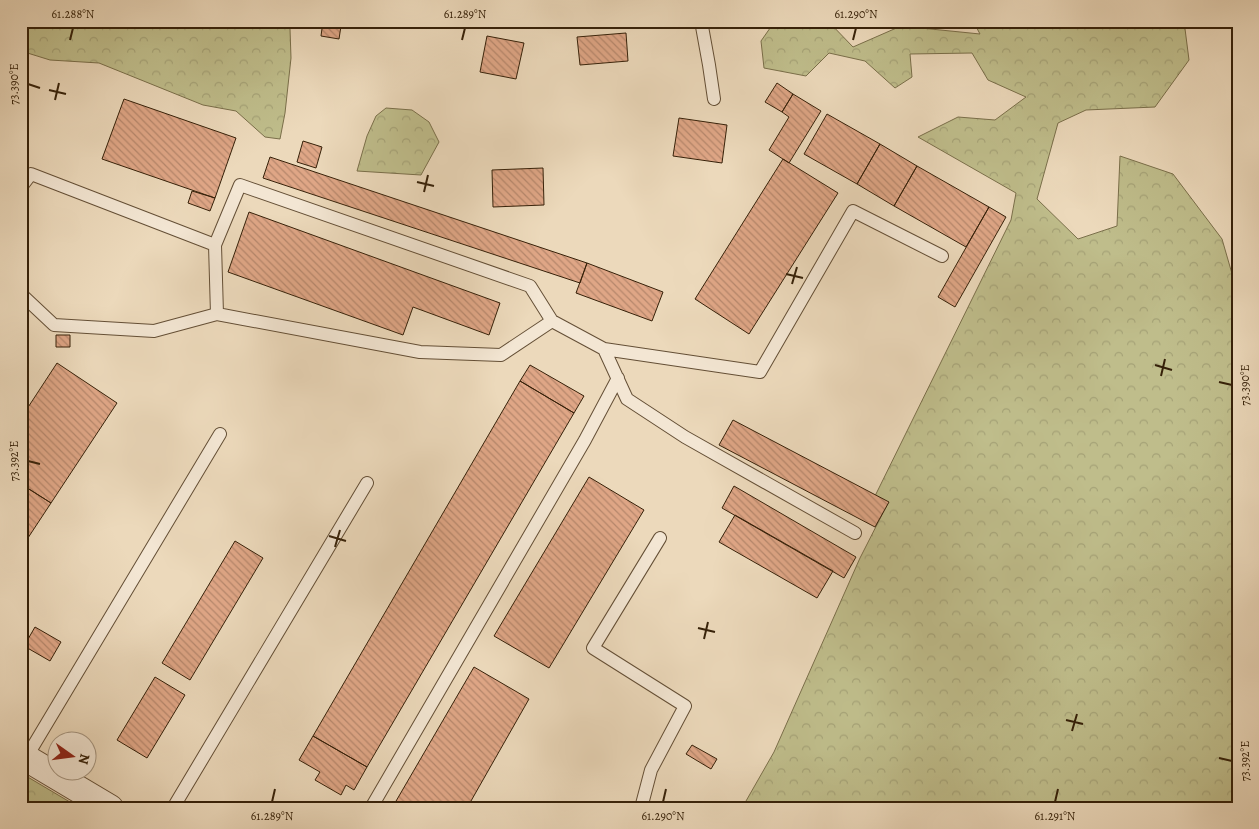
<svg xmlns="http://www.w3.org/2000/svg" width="1259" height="829" font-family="Alegreya,serif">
  <defs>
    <pattern id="forest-crowns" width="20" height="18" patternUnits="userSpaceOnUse" patternTransform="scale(1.25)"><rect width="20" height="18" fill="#bfbd8b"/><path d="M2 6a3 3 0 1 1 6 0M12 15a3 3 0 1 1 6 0" fill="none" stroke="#a5a277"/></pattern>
    <pattern id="building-back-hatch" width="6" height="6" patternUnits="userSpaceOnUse" patternTransform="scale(1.25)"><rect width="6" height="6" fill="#dfa686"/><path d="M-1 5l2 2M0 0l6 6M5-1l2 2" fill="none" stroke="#b6876c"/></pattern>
  </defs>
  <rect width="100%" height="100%" fill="#ecd9bb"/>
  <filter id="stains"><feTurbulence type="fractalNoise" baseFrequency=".004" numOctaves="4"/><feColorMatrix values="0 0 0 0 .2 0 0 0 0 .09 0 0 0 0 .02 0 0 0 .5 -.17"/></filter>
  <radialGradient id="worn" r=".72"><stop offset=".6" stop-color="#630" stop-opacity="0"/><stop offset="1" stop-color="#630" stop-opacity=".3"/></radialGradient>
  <!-- forest -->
  <path fill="url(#forest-crowns)" stroke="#7a6f4a" d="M 21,21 L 286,21 L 290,29 L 291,58 L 285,113 L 280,139 L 265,137 L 236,111 L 203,105 L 99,63 L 50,60 L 21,51 Z
    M 775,21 L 828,21 L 853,47 L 901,26 L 980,34 L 973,21 L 1184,21 L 1189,60 L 1155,107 L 1086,110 L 1058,123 L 1037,199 L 1078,239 L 1117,226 L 1120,156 L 1173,174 L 1222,239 L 1235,284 L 1238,338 L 1238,808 L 742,808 L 774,752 L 860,558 L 888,503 L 875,496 L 1011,220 L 1016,193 L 918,137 L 958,117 L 995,120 L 1026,97 L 988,80 L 972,53 L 910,54 L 912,77 L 895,88 L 865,61 L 829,53 L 806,76 L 764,68 L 761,41 Z
    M 386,108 L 412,110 L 429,122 L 439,142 L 421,175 L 357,171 L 367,136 L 376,116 Z
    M 21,773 L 80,808 L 21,808 Z"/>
  <!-- building -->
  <path fill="url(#building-back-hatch)" stroke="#362109" d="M 323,21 L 355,21 L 354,28 L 341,26 L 339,39 L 321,36 Z
    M 626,33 L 628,61 L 580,65 L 577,37 Z
    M 487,36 L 524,43 L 516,79 L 480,72 Z
    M 777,83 L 793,94 L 782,112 L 765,102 Z
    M 793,94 L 821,111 L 789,163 L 769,150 L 789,117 L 782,112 Z
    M 124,99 L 236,138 L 215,198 L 102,159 Z
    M 827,114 L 880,144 L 857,184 L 804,154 Z
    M 679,118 L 727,125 L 722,163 L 673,156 Z
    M 303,141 L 322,147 L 316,168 L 297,162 Z
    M 880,144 L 917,166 L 894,206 L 857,184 Z
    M 270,157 L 587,263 L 580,283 L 263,178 Z
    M 783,159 L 838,193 L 749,334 L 695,299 Z
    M 917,166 L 989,207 L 966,247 L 894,206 Z
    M 543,168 L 544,205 L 493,207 L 492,170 Z
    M 192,191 L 215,198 L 210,211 L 188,203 Z
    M 989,207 L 1006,217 L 955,307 L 938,297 Z
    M 249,212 L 500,303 L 489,335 L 413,307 L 403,335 L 228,272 Z
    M 587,263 L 663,292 L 652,321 L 576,293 Z
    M 56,335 L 70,335 L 70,347 L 56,347 Z
    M 57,363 L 117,403 L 51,503 L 21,484 L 21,418 Z
    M 530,365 L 584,396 L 574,413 L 520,381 Z
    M 520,381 L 574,413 L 367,767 L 313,736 Z
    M 733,420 L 889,502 L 875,527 L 719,445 Z
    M 589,477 L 644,510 L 549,668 L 494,636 Z
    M 21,484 L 51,503 L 22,547 L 21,546 Z
    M 734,486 L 856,557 L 844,578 L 722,508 Z
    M 735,515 L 833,571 L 817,598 L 719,542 Z
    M 235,541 L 263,558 L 190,680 L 162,663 Z
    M 35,627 L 61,642 L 50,661 L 24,646 Z
    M 474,667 L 529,699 L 467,808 L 392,808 Z
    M 155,677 L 185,695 L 147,758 L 117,740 Z
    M 313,736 L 367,767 L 354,790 L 346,785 L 341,795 L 315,780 L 320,772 L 299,760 Z
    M 692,745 L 717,759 L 711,769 L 686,754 Z"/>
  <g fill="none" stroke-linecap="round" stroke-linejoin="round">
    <!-- service casing -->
    <g stroke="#644f36" stroke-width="14">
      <path id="service" d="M 701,21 L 709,65 L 714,99
        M 21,187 L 31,174 L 215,245
        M 21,294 L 54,325 L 154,331 L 217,314 L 420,352 L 501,355 L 552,321
        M 217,314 L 215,245 L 240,185 L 530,286 L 552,321 L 604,349 L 760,372 L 853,211 L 942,256
        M 604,349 L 627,399 L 685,437 L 855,533
        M 26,758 L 220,434
        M 173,808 L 367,483
        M 371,808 L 585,440 L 618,378
        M 641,808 L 651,770 L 685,706 L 593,648 L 660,538"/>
    </g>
    <!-- minor casing -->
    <g stroke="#644f36" stroke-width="28">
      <path id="minor" d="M 21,755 L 110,808"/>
    </g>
    <!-- service -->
    <use href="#service" stroke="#f3e6d3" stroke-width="12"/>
    <!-- minor -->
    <use href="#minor" stroke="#f3e6d3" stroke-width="26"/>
  </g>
  <!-- ticks -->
  <path fill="none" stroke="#362109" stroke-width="2" d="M 70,40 L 73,28M 462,40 L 465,28M 853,40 L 856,28M 28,84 L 40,88M 49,90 L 66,94M 55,100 L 59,83M 417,182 L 434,186M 424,192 L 428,175M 786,274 L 803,278M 792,284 L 797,267M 1155,365 L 1172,370M 1161,376 L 1165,359M 1219,382 L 1232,385M 28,461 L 40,464M 329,536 L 346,541M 335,547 L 340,530M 698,628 L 715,632M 704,639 L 708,622M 1066,720 L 1083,724M 1072,731 L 1077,714M 1219,758 L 1232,761M 272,802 L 275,789M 663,802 L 666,789M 1055,802 L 1058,789"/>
  <!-- margin -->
  <rect width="1259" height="829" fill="none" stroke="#ecd9bb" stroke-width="55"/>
  <!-- north arrow -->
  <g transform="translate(72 756) rotate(104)"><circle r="24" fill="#f3e6d3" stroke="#a79782"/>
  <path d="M0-4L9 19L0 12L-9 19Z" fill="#8f2418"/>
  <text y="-8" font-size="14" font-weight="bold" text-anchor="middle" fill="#362109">N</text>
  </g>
  <rect x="28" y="28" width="1204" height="774" fill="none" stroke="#362109" stroke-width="2"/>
  <g font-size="12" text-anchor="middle" fill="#362109">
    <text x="73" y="18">61.288°N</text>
    <text x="465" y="18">61.289°N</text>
    <text x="856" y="18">61.290°N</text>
    <text transform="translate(14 84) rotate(-90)" y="4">73.390°E</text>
    <text transform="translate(1245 385) rotate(-90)" y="4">73.390°E</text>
    <text transform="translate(14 461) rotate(-90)" y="4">73.392°E</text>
    <text transform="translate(1245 761) rotate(-90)" y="4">73.392°E</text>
    <text x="272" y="820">61.289°N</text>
    <text x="663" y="820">61.290°N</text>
    <text x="1055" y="820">61.291°N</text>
  </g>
  <rect width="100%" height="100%" filter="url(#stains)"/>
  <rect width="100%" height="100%" fill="url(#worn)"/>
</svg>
